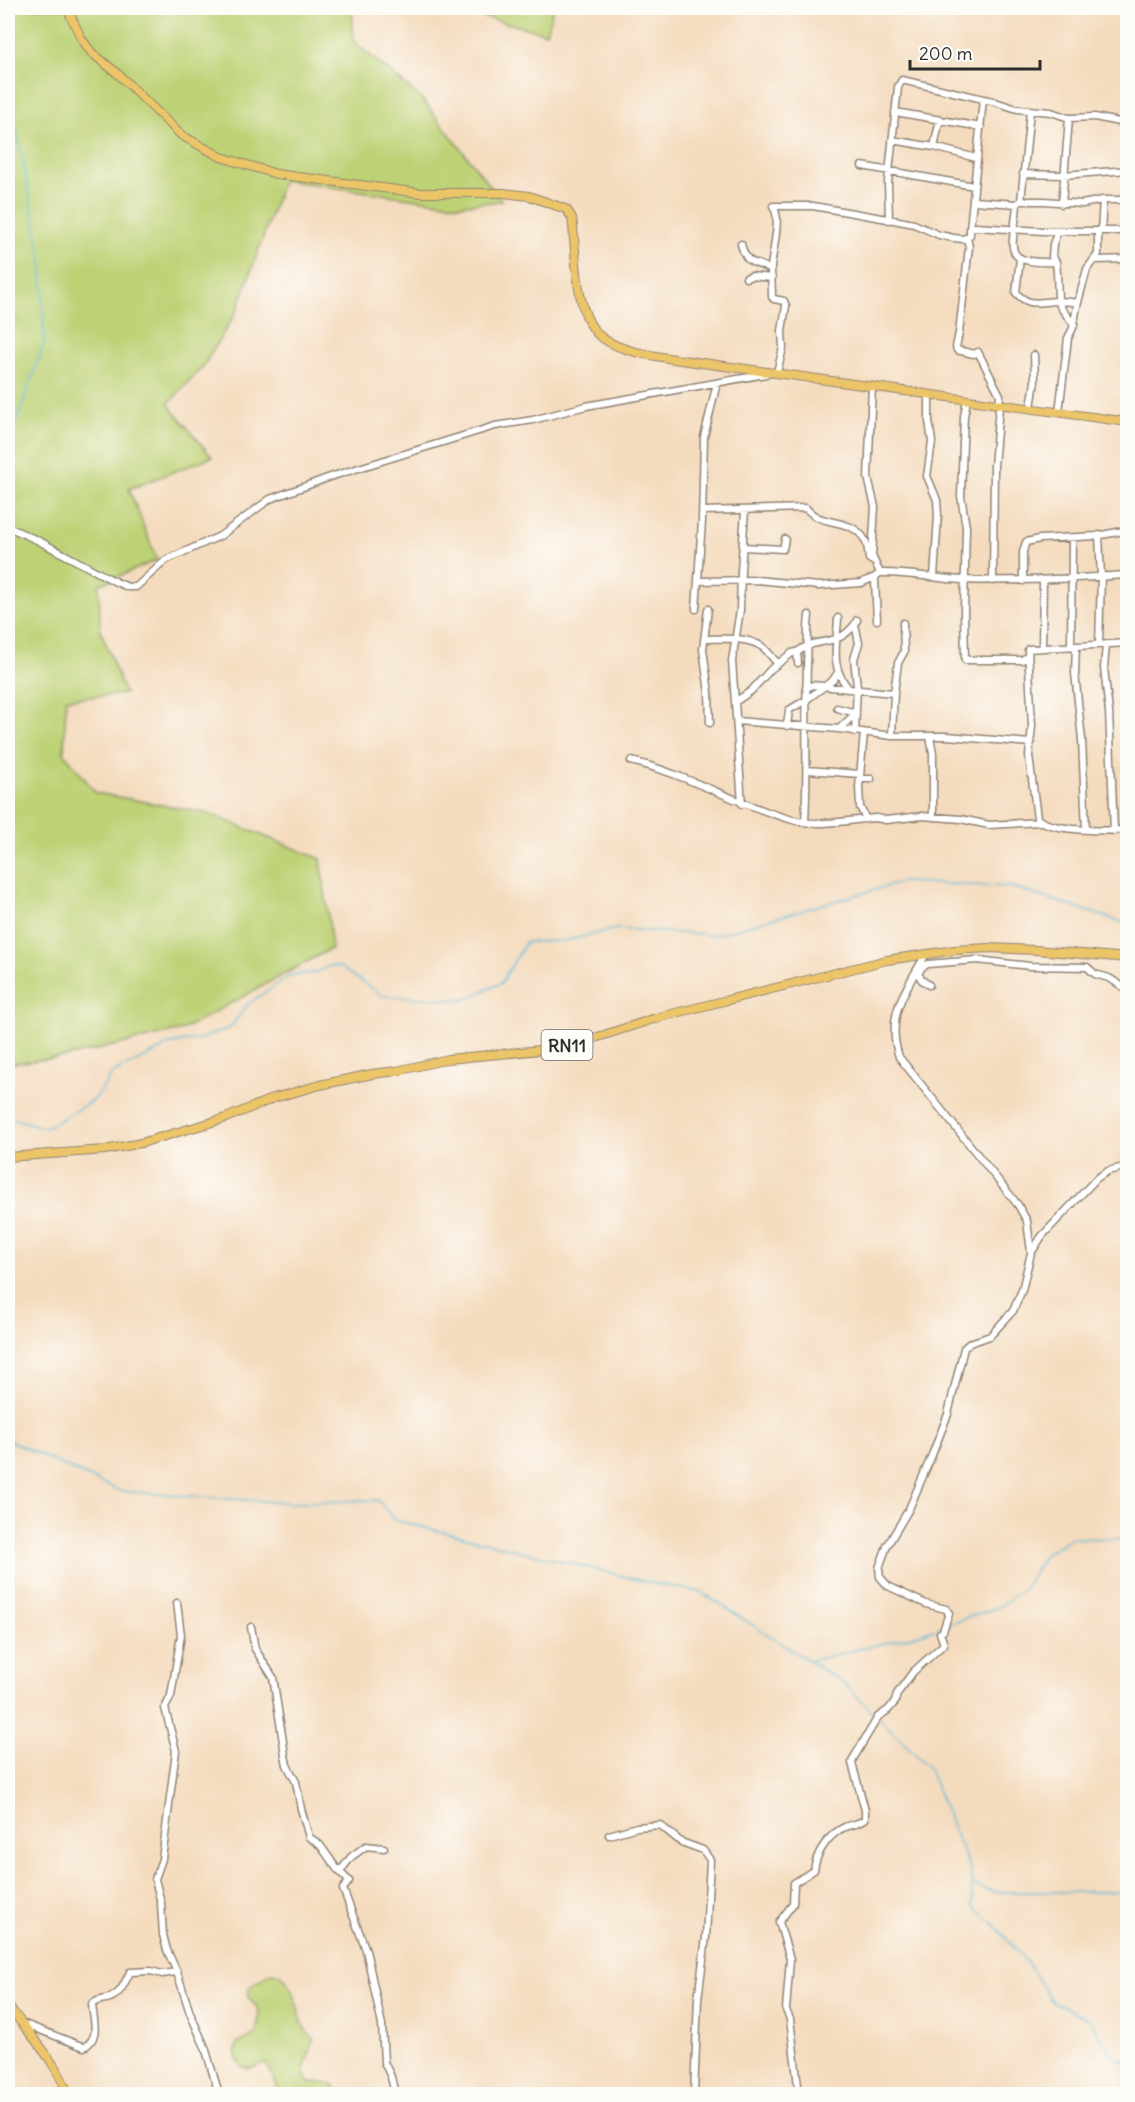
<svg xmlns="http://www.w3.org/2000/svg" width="1135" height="2102" font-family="Delius,sans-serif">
  <rect width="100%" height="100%" fill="#fdfcf7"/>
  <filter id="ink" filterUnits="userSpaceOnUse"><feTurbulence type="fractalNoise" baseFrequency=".0167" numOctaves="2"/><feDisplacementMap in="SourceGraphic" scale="12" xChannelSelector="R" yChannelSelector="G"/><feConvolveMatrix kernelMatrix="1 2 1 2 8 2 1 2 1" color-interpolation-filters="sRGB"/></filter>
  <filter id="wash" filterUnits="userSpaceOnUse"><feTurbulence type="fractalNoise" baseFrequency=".008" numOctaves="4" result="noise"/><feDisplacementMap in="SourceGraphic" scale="24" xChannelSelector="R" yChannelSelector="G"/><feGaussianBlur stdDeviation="1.35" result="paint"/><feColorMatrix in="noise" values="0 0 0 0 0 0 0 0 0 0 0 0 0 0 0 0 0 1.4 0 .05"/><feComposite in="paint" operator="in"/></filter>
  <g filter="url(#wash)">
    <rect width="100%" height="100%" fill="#f4dbbe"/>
    <!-- green -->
    <path fill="#bdd175" stroke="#747e50" stroke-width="1.5" d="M 8,8 L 352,8 L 354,42 L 422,99 L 502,201 L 459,205 L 283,180 L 237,311 L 204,365 L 168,404 L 212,457 L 129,489 L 157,560 L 99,585 L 100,629 L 125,694 L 66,699 L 64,753 L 96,793 L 207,813 L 321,859 L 332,948 L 182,1030 L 70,1056 L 8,1064 Z
      M 448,8 L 553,8 L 546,33 Z
      M 271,1972 C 296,1973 297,2018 306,2031 C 307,2033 312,2037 313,2038 C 313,2053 301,2063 306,2079 L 311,2084 L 318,2082 L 333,2085 L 336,2089 L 335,2094 L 281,2094 L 266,2063 C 261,2063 257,2067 252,2068 C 238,2072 233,2054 237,2044 L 256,2034 L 259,2017 L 258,2008 L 248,1997 L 249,1988 Z"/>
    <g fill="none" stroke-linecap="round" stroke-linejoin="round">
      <!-- stream -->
      <path stroke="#55b6d3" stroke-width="1.5" d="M 8,42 L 15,123 L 42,259 L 44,343 L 16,423 L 8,435
        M 8,1117 L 46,1128 L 95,1099 L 113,1073 L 162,1049 L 166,1045 L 199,1039 L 230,1028 L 248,1004 L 291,975 L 314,973 L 330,966 L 340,967 L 383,996 L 464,1000 L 501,983 L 526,942 L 564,941 L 616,929 L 715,935 L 902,882 L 1011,887 L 1128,924
        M 8,1440 L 119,1491 L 291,1503 L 378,1500 L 394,1520 L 647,1582 L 701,1592 L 845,1684 L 876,1715
        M 948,1624 L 998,1607 L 1024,1589 L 1045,1554 L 1071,1538 L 1128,1539
        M 809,1661 L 910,1637 L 943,1626
        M 879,1718 L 928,1767 L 971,1872 L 973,1907 L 993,1923 L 1029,1965 L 1052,2001 L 1091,2020 L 1111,2055 L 1128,2063
        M 974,1885 L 994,1892 L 1128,1892"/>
    </g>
  </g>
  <g filter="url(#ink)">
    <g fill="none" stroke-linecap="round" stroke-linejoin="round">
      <!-- minor casing -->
      <g stroke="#908374" stroke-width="9">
        <path id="minor" d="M 895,112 L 981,127
          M 892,140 L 934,147 L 976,158
          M 934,147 L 940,119
          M 862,166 L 974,186
          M 1023,174 L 1063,175 L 1128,170
          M 974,201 L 1017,204 L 1021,201 L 1045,201 L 1082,204 L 1103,200 L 1128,200
          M 1021,201 L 1030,111
          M 1017,204 C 1014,248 998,264 1056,262
          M 1062,204 L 1069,118
          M 889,220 L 888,182 L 898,87 L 902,80 L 992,101 L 1017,109 L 1051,112 L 1069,118 L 1095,117 L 1128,124
          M 970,229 L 983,99
          M 1058,231 L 1053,244 L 1052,257 L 1056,262 L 1057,272 L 1058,301 L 1061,308 L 1074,325
          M 1101,231 L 1103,200
          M 967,238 L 969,247 L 959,333 L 956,347 L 957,350 L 974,354 L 978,352 L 1000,395 L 994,466 L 993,581
          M 741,244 C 747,267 754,260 771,270
          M 1020,258 L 1016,293 C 1031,308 1039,301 1058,301 C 1065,301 1072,302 1078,303
          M 1095,260 L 1128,259
          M 746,278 L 751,276 L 772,278
          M 872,386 L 868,477 L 875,507 L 872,556 L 880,573
          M 929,395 L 929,421 L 932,442 L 927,476 L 937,500 L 938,516 L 934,577
          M 967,400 L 964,416 L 961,496 L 966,527 L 964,610 L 965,660 L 1022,660 L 1028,656
          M 1031,408 L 1035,381 L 1034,355
          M 1059,412 L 1068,338 L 1073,328 L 1077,306 L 1087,269 L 1098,254 L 1098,232
          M 703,511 L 806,508 C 821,528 851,516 865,540 C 868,545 868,553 869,559 L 874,562
          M 8,527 L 39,541 L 116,582 L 128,587 L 136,587 L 166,560 L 220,536 L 270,499 L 333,476 L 495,426 L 533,420 L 586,406 L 777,372 L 783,348 L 782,331 L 786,306 L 784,301 L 774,299 L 772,297 C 772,287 771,277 771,268 C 772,252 782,218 773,206 L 813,206 L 899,221 L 914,224 L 939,235 L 954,238 L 964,239 L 970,235 L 970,229 L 975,227 L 1044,231 L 1128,231
          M 1099,535 L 1101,577 L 1099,645
          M 743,547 L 783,549 L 785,539
          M 698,581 L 757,580 L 819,586 L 861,583 L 875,577
          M 1023,581 L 1023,552 L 1026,542 L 1040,539 L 1096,536 L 1123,531 L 1128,525
          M 696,609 L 702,521 L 704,437 L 717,383
          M 708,609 L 703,649 L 709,693 L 710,723
          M 838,618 C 837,646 829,666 849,689 L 894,693
          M 877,620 L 875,581 L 875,577 L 880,573 C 908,572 935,579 962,580 C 1018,582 1072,578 1128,575
          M 704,639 C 722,639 745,636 761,646 C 768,650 771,658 778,663
          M 1128,643 L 1028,649 L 1032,726 L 1029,756 L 1037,818 C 1048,831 1110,832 1128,829
          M 1106,645 L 1104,668 L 1109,712 L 1114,831
          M 1071,646 L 1072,538
          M 1076,646 L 1075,673 L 1082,740 L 1086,830
          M 1042,648 L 1043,581
          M 798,663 L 797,652 C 820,635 836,649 855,624
          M 806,688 L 813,685 L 849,689
          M 735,702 L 732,661 L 740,610 L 741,571 L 745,510
          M 837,708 L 856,713
          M 737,721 L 839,729 L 892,736 L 947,736 L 1031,743
          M 787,726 L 789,710 L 806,700 L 833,680 L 837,674
          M 839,729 L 856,713
          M 855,732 L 857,686 L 854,659 L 859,643 L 855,624 L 857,620
          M 864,733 L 859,787 L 860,807 L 866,819
          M 892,736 L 894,693 L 898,663 L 904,652 L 903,623
          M 930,736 L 933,754 L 933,817
          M 631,761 C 687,774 737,805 793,820 C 819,827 850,820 876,818 L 886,820 L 922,816 L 961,819 L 989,825 L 1040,822
          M 807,770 L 860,774
          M 860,779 L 871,779
          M 742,804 L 735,702 L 751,691 L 771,669 L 792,653 L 797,652
          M 805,822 C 808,770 805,718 807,665 C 808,648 807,632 809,615
          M 926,954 C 906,990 885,1014 899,1057 L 1018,1205 L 1027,1221 L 1031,1252
          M 929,985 L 922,980 L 918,974 L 922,967 L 928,964 L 977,960 L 1030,966 L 1087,967 L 1095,974 L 1109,978 L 1128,990
          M 177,1603 L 181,1635 L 171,1696 L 165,1708 L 176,1751 L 162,1859 L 155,1879 L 161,1903 L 163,1935 L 167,1950 L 177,1972 L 190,2013 L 205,2047 L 219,2094
          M 251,1627 L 255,1649 L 273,1677 L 285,1755 L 287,1765 L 296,1782 L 301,1809 L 309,1837 L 320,1845 L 337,1869 L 349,1881 L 343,1889 L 366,1950 L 382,2025 L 384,2062 L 391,2077 L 395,2094
          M 609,1835 L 637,1827 L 660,1825 L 681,1842 L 703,1850 L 710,1860 L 706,1937 L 698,1999 L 694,2094
          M 337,1869 L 342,1869 L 351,1857 L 366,1846 L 384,1848
          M 22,2023 L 84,2047 C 101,2038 93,2020 92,2004 C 97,2000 103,2000 110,1998 C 121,1994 125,1982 130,1972 L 151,1971 L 162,1974 L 177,1972
          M 799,2094 L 790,2019 L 786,2010 L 790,1959 L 779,1922 L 793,1904 L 794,1883 L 814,1870 C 816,1853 829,1833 847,1826 C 854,1824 859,1824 865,1819 L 865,1810 L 852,1763 L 853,1759 L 878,1717 L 888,1710 L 895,1702 L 897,1694 L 913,1672 L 944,1644 L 940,1633 L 943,1631 L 949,1613 L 946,1609 L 926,1604 L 888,1586 L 880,1577 L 879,1568 L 887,1546 L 909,1509 L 932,1455 L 948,1414 L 964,1348 L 970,1343 L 990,1336 L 1013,1311 L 1022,1290 L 1031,1253 L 1042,1236 L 1097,1178 L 1108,1171 L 1128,1166"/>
      </g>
      <!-- major casing -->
      <g stroke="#908374" stroke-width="10">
        <path id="major" d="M 67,8 L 81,38 L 91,52 L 117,73 L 181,135 L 221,157 L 276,174 L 420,193 L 503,193 L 529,196 L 563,208 L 567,210 L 572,218 C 577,251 573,315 601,337 C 623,353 656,356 681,360 L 1128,422
          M 8,1157 L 105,1150 L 141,1143 L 226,1118 L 274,1098 L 320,1085 L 372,1074 L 397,1071 L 448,1059 L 551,1049 L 598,1037 L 656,1018 L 887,960 L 955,950 L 988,948 L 1036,950 L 1128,958
          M 8,2006 C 29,2033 56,2061 68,2094"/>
      </g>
      <!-- minor -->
      <use href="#minor" stroke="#fff" stroke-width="6"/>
      <!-- major -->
      <use href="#major" stroke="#edc569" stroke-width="8"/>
    </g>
  </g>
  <g text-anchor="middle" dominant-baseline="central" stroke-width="4.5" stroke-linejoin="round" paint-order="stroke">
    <!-- shield labels -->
    <rect fill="#fdfcf7" stroke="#6a6a68" stroke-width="1.5" x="541.5" y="1030" width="51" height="30" rx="4.5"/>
    <g font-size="18" font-weight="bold" fill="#2b2b2b">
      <text x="567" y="1045">RN11</text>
    </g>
  </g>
  <!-- margin -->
  <rect width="1135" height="2102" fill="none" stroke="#fdfcf7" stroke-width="30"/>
  <!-- scale -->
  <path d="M910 60v9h130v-9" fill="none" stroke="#2b2b2b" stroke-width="3"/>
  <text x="919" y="60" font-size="18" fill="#2b2b2b" stroke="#fdfcf7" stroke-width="4.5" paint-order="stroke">200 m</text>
</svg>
